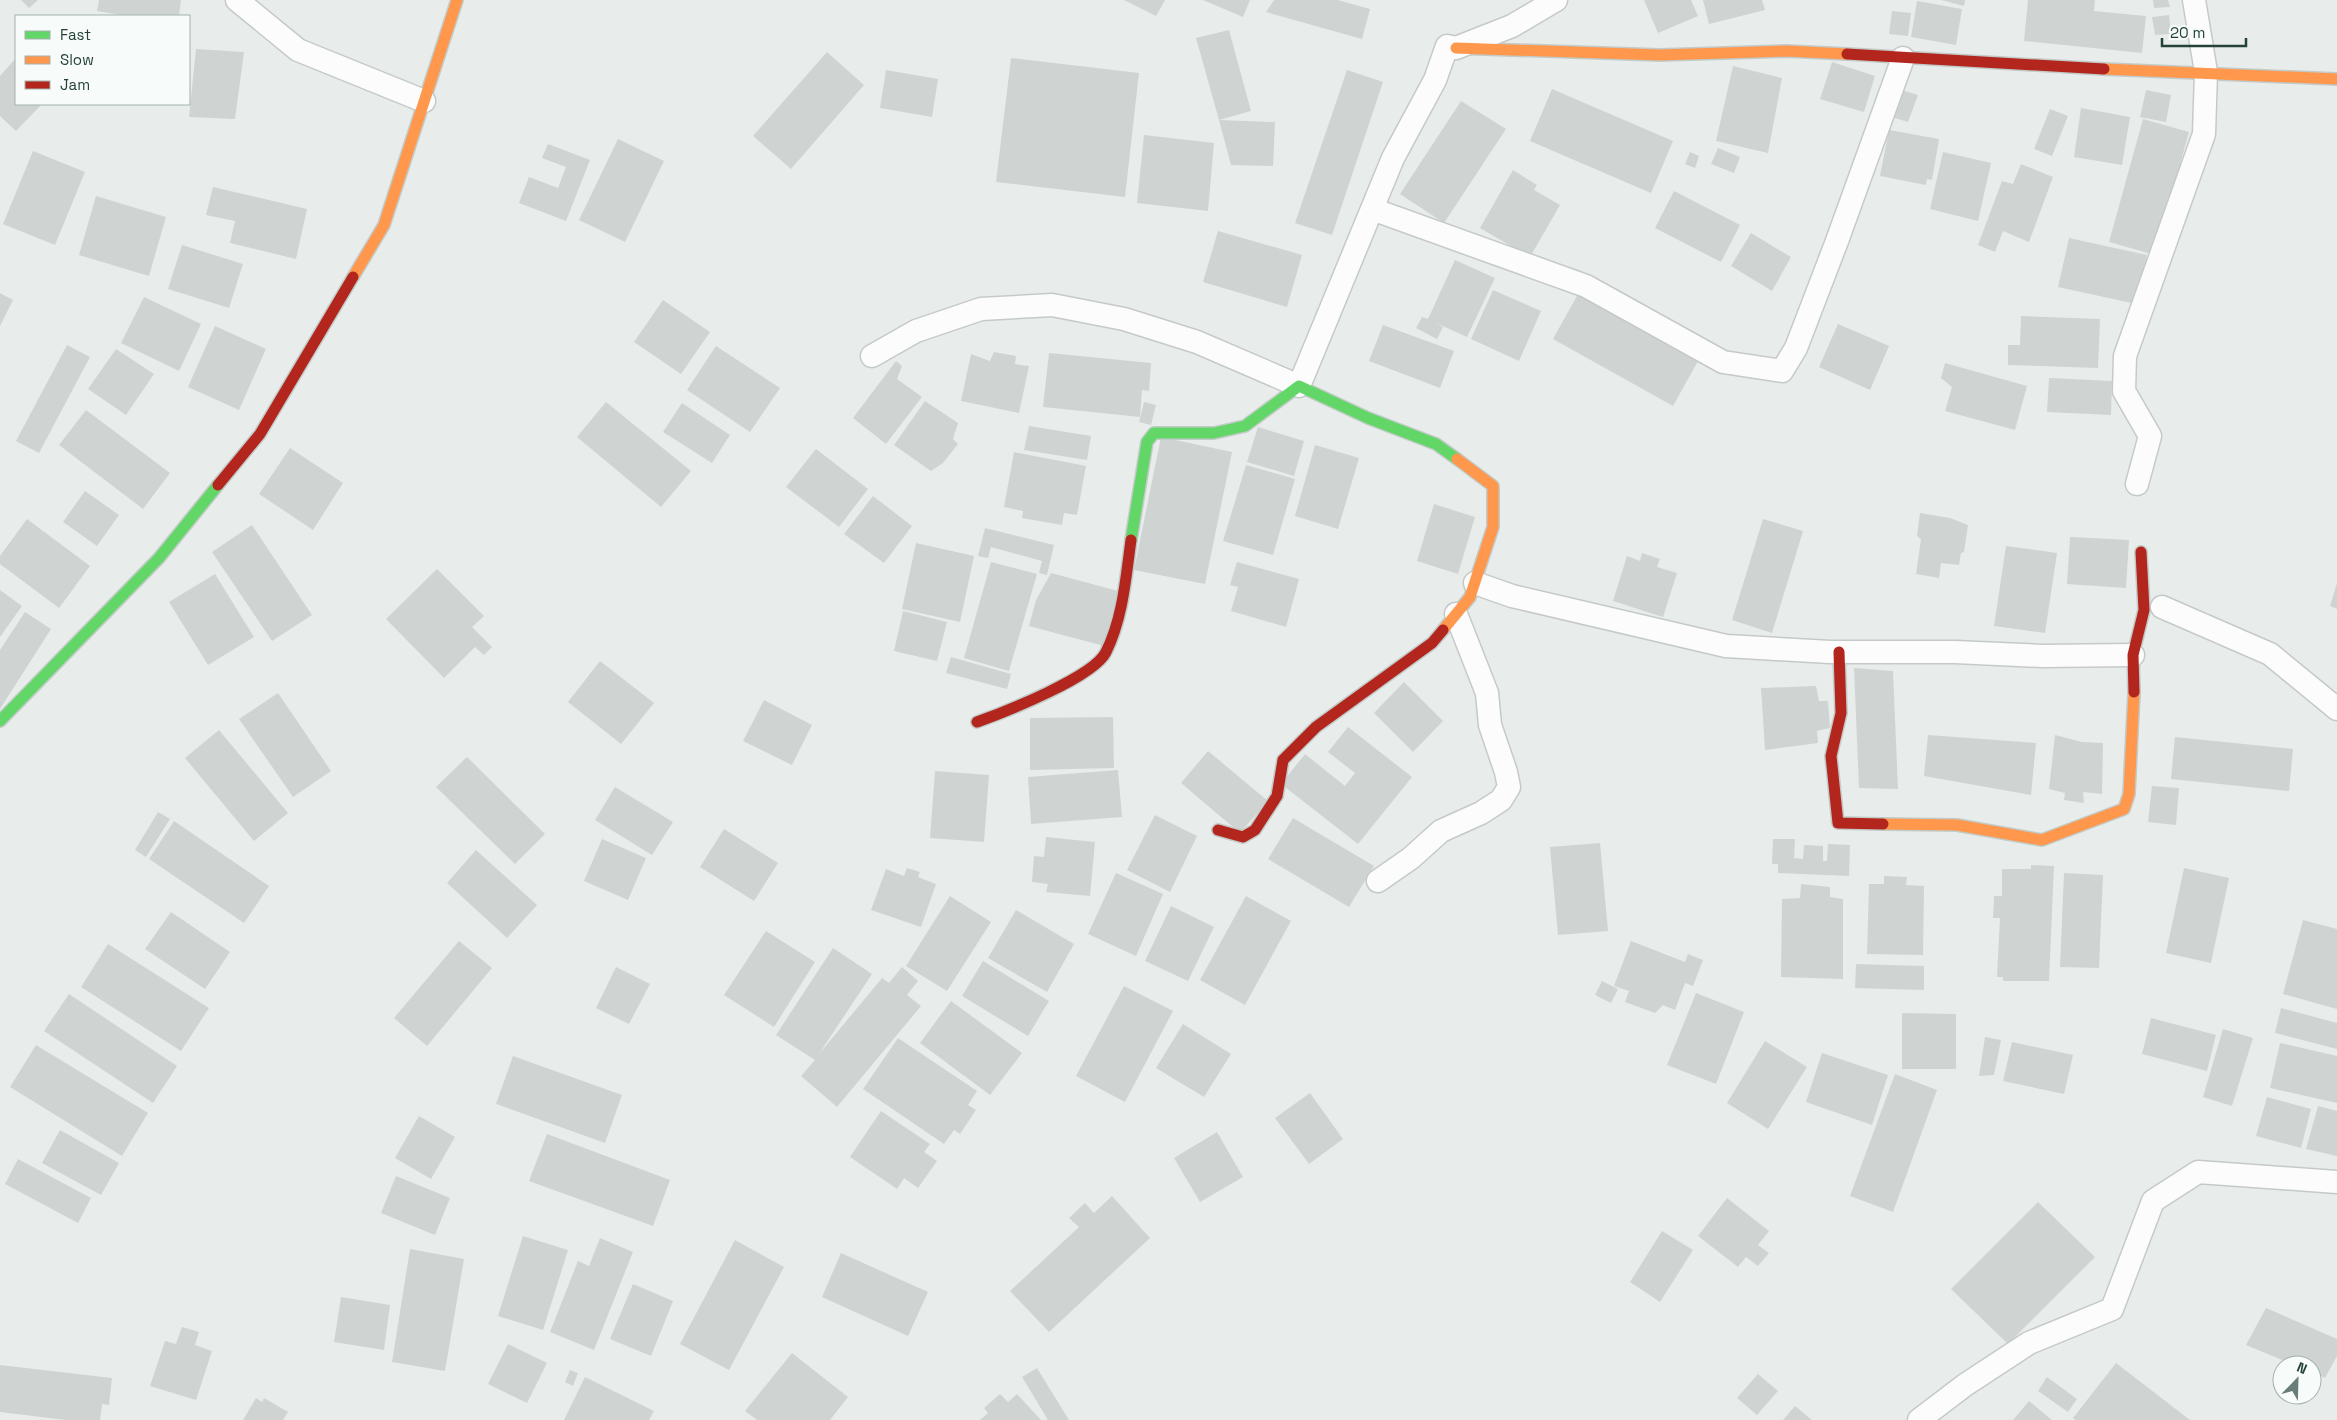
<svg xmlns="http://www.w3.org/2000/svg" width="2337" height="1420" font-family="'Space Grotesk',sans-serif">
  <rect width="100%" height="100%" fill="#e8edeb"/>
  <!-- building -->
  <path fill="#cfd4d2" d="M 21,0 L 38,0 L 29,8 Z
    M 99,0 L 181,0 L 179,16 L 127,16 L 97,11 Z
    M 1124,0 L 1165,0 L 1156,16 Z
    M 1203,0 L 1250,0 L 1243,17 Z
    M 1274,0 L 1338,0 L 1370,9 L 1362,39 L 1266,12 Z
    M 1644,0 L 1691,0 L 1698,16 L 1658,33 Z
    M 1703,0 L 1762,0 L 1765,10 L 1709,24 Z
    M 1941,0 L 1965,0 L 1964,6 Z
    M 2028,0 L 2095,0 L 2094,11 L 2146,16 L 2142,53 L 2024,41 Z
    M 2153,0 L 2168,0 L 2170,7 L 2154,8 Z
    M 1917,1 L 1962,9 L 1956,45 L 1911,37 Z
    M 1892,11 L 1911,13 L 1908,36 L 1889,34 Z
    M 2169,15 L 2171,34 L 2155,35 L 2152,17 Z
    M 1229,30 L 1251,111 L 1219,120 L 1196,38 Z
    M 196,49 L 244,52 L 235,119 L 189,117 Z
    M 827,52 L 864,85 L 791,169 L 753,136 Z
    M 16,58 L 16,104 L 42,104 L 16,131 L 0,116 L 0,76 Z
    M 1011,58 L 1139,73 L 1125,197 L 996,182 Z
    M 1832,62 L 1875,76 L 1864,112 L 1820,99 Z
    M 1733,66 L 1782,78 L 1768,153 L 1716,141 Z
    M 886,70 L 938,79 L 932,117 L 880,108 Z
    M 1347,70 L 1383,82 L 1332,235 L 1295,223 Z
    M 1552,89 L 1673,141 L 1651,193 L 1530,141 Z
    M 1902,90 L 1918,95 L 1908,122 L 1892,117 Z
    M 2146,90 L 2171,95 L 2166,122 L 2140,117 Z
    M 1461,101 L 1506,129 L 1444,223 L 1400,194 Z
    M 2081,108 L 2130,117 L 2122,165 L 2074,157 Z
    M 2050,109 L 2068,116 L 2052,156 L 2034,149 Z
    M 2143,119 L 2189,132 L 2155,255 L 2109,242 Z
    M 1219,120 L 1275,122 L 1273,166 L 1231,165 Z
    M 1889,130 L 1939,139 L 1932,180 L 1927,179 L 1926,185 L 1880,176 Z
    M 1144,135 L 1214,143 L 1208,211 L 1137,203 Z
    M 618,139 L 664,161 L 625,242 L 579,220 Z
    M 548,144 L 590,160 L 566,221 L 519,203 L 529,177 L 558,188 L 566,167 L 542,158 Z
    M 1718,148 L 1740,157 L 1734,173 L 1711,164 Z
    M 33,151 L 85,172 L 55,245 L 3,224 Z
    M 1690,152 L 1699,156 L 1695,168 L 1685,164 Z
    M 1943,152 L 1991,163 L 1978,221 L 1930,209 Z
    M 2021,164 L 2053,177 L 2029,242 L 2003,231 L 1995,252 L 1978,245 L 2002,181 L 2013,184 Z
    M 1513,170 L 1537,185 L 1534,190 L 1560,205 L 1530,257 L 1480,228 Z
    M 213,187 L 307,209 L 296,259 L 230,243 L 235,221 L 206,215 Z
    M 1674,191 L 1740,225 L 1721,262 L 1655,228 Z
    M 96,196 L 166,217 L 149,276 L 79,255 Z
    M 1218,231 L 1302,255 L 1287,307 L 1203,282 Z
    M 1751,233 L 1791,257 L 1772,291 L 1731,266 Z
    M 2069,238 L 2147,255 L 2136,304 L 2058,287 Z
    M 182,245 L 243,264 L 229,308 L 168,289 Z
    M 1455,260 L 1495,278 L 1467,337 L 1436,323 L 1443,327 L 1437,339 L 1416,328 L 1422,317 L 1428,319 Z
    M 1493,290 L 1541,311 L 1519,361 L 1471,339 Z
    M 0,293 L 13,300 L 0,326 Z
    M 1578,294 L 1698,361 L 1673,406 L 1553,339 Z
    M 144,297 L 201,324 L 179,371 L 121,343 Z
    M 663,300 L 710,332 L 681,374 L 634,342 Z
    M 2021,316 L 2100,319 L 2098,368 L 2008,365 L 2008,345 L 2020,345 Z
    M 1838,324 L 1889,346 L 1870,390 L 1819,367 Z
    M 1383,325 L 1454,351 L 1440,388 L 1369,361 Z
    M 215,326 L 266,349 L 239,410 L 188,387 Z
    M 67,345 L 90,357 L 39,453 L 16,441 Z
    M 716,346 L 780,388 L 750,432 L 687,390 Z
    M 116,349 L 154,374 L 126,415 L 88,389 Z
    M 994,352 L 1016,356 L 1015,364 L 1029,366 L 1019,413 L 961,401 L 971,354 L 990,361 Z
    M 1049,353 L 1151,363 L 1149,391 L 1142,390 L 1140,417 L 1043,407 Z
    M 896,361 L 902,366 L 897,379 L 922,397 L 886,444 L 853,418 Z
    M 1945,363 L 2027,386 L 2015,430 L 1945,411 L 1952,387 L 1941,378 Z
    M 2049,378 L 2112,381 L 2111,415 L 2047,412 Z
    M 925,401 L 958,423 L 953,439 L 958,444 L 943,463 L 931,471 L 894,445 Z
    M 606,402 L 691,471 L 661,507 L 577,437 Z
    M 1144,402 L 1156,405 L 1151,425 L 1139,422 Z
    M 682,403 L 730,435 L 712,463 L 663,432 Z
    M 86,410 L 170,473 L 143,509 L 59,445 Z
    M 1029,426 L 1091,436 L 1087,460 L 1024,450 Z
    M 1258,427 L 1304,441 L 1294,476 L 1247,462 Z
    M 1161,437 L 1232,452 L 1205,584 L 1134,570 Z
    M 1315,445 L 1359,458 L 1338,529 L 1295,516 Z
    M 290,448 L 343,483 L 313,530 L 259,494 Z
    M 816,449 L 868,489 L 839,527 L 786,487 Z
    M 1014,452 L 1086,466 L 1077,515 L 1064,513 L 1062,525 L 1022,518 L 1023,511 L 1004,507 Z
    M 1246,465 L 1295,479 L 1273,555 L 1223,541 Z
    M 85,491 L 119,515 L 97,546 L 63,522 Z
    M 873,496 L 912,526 L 884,563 L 844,534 Z
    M 1434,504 L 1475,517 L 1458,574 L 1417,561 Z
    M 1920,513 L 1950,518 L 1968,525 L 1964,552 L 1961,553 L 1959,565 L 1941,563 L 1939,578 L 1916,574 L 1921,539 L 1917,536 Z
    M 27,519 L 90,566 L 59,608 L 0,564 L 0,556 Z
    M 1763,519 L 1803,531 L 1772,633 L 1732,620 Z
    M 252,525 L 312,615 L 272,641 L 212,552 Z
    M 985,528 L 1054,545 L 1047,575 L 1039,573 L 1042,561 L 991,547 L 988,558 L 978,556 Z
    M 2070,537 L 2129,540 L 2126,588 L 2067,584 Z
    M 916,543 L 974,556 L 960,622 L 902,609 Z
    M 2006,546 L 2057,553 L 2045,633 L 1994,626 Z
    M 1642,553 L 1660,559 L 1657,567 L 1677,573 L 1663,617 L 1613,601 L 1627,556 L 1640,561 Z
    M 991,562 L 1037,574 L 1009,671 L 964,658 Z
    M 1237,562 L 1299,579 L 1286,627 L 1231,611 L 1238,587 L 1230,585 Z
    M 437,569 L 484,616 L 472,627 L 492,647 L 484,655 L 475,647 L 444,678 L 386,619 Z
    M 1051,573 L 1118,591 L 1104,646 L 1029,626 L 1036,600 Z
    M 215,574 L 254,637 L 208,665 L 169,602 Z
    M 2337,583 L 2337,609 L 2330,606 Z
    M 0,590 L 22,606 L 0,637 Z
    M 903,611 L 947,622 L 937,661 L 894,651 Z
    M 25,612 L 51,629 L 0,709 L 0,650 Z
    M 951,657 L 1011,674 L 1007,689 L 946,673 Z
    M 600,661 L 654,703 L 621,744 L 568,702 Z
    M 1854,668 L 1893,671 L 1898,789 L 1859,788 Z
    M 1404,682 L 1443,721 L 1413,752 L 1374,713 Z
    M 1816,686 L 1819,701 L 1828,701 L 1830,728 L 1817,731 L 1818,743 L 1765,750 L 1761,688 Z
    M 278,693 L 331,771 L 293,797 L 239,719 Z
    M 764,700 L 812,725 L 792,765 L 743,741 Z
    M 1113,717 L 1114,768 L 1030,770 L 1030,718 Z
    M 1348,727 L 1412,777 L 1358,844 L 1281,784 L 1305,754 L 1345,786 L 1355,773 L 1328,752 Z
    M 219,730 L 288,813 L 254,841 L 185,758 Z
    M 1928,735 L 2036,743 L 2031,795 L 1924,776 Z
    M 2055,735 L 2082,742 L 2103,743 L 2102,794 L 2083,792 L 2084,803 L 2064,800 L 2065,793 L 2049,789 Z
    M 2175,737 L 2293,749 L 2289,791 L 2171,779 Z
    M 1208,751 L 1268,801 L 1240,833 L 1181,783 Z
    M 467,757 L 545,834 L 515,864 L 436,787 Z
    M 1118,770 L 1122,817 L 1031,824 L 1028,777 Z
    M 935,771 L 989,775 L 984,842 L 930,838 Z
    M 2152,786 L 2179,788 L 2176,825 L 2148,822 Z
    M 615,787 L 673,822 L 652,855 L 595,820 Z
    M 158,812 L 170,819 L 146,857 L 135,850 Z
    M 1155,815 L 1197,836 L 1170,892 L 1127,870 Z
    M 1293,818 L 1374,866 L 1349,907 L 1268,859 Z
    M 174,821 L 269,886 L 244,923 L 149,859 Z
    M 724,829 L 778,863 L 754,901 L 700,867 Z
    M 1046,837 L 1095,842 L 1090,896 L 1046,892 L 1048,884 L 1032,882 L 1034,856 L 1044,857 Z
    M 602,839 L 646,858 L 628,900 L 584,881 Z
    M 1773,839 L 1795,839 L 1794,858 L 1803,859 L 1804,845 L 1823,846 L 1823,861 L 1827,861 L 1828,844 L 1850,845 L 1849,876 L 1778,873 L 1778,864 L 1772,864 Z
    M 1600,843 L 1608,931 L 1558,935 L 1550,847 Z
    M 476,850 L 537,905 L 507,938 L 447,883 Z
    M 2031,865 L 2054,866 L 2049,981 L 2003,981 L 2003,977 L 1997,977 L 2000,918 L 1993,918 L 1994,896 L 2002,896 L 2002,869 L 2031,869 Z
    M 907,868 L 920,872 L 918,877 L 936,884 L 921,927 L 871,910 L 886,869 L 904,876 Z
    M 2184,868 L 2229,878 L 2211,963 L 2166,953 Z
    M 1116,873 L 1163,894 L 1136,956 L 1088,934 Z
    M 2064,873 L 2103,875 L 2099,968 L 2060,967 Z
    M 1884,876 L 1907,877 L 1906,885 L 1924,886 L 1923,955 L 1867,954 L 1869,884 L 1884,884 Z
    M 1801,884 L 1830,887 L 1830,897 L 1843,899 L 1843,979 L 1781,977 L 1782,899 L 1800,898 Z
    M 950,896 L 991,922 L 947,991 L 906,966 Z
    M 1246,896 L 1291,921 L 1245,1005 L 1200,980 Z
    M 1171,906 L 1214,927 L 1188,981 L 1145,961 Z
    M 1016,910 L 1074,944 L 1047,992 L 988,958 Z
    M 171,912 L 230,952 L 205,989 L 145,949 Z
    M 2303,920 L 2337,929 L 2337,1009 L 2283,994 Z
    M 766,931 L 815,962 L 774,1027 L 724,995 Z
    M 459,941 L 492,968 L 427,1046 L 394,1018 Z
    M 1631,941 L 1685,962 L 1688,954 L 1703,960 L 1693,986 L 1685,983 L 1675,1010 L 1663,1005 L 1655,1013 L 1625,1002 L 1629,991 L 1614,986 Z
    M 108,944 L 209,1008 L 181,1051 L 81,987 Z
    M 833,948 L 872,974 L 819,1054 L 882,978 L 889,983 L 902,967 L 918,981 L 907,995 L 921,1006 L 837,1107 L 801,1076 L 815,1060 L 776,1035 Z
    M 983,961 L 1049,1001 L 1028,1036 L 962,996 Z
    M 1856,964 L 1924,966 L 1924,990 L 1855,988 Z
    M 616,967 L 650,984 L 629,1024 L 596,1008 Z
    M 1602,981 L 1618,989 L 1611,1003 L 1595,995 Z
    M 1124,986 L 1173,1011 L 1125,1102 L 1076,1076 Z
    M 1696,993 L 1744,1012 L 1716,1084 L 1667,1065 Z
    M 69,994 L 177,1066 L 153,1103 L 44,1031 Z
    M 951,1001 L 1022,1053 L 990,1095 L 920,1043 Z
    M 2281,1008 L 2337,1023 L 2337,1049 L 2275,1033 Z
    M 1902,1013 L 1956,1014 L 1956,1069 L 1902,1069 Z
    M 2151,1018 L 2216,1035 L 2207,1071 L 2142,1054 Z
    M 1183,1024 L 1231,1054 L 1204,1097 L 1156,1068 Z
    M 2223,1029 L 2253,1038 L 2232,1106 L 2203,1097 Z
    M 1985,1037 L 2001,1040 L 1994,1075 L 1979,1076 Z
    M 898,1038 L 977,1091 L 968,1105 L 976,1110 L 960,1134 L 954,1130 L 944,1144 L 863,1089 Z
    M 1765,1041 L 1807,1067 L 1768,1129 L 1727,1103 Z
    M 2012,1042 L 2073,1055 L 2064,1094 L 2003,1081 Z
    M 2280,1043 L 2337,1056 L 2337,1103 L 2270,1088 Z
    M 36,1045 L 148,1113 L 122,1156 L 10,1087 Z
    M 1822,1053 L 1888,1075 L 1872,1125 L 1806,1102 Z
    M 513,1056 L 622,1095 L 605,1143 L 496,1104 Z
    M 1895,1074 L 1937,1090 L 1893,1212 L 1850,1196 Z
    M 1310,1093 L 1343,1139 L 1309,1164 L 1275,1118 Z
    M 2267,1097 L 2311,1109 L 2301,1148 L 2256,1136 Z
    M 2318,1106 L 2337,1111 L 2337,1156 L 2306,1149 Z
    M 881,1111 L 930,1144 L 924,1152 L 937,1161 L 918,1188 L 904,1178 L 897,1189 L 850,1157 Z
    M 419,1116 L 455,1137 L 431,1179 L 395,1158 Z
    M 60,1130 L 119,1163 L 101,1195 L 42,1163 Z
    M 1217,1132 L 1243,1177 L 1200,1202 L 1174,1158 Z
    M 547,1134 L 670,1180 L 653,1226 L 529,1181 Z
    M 18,1159 L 91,1198 L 78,1223 L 5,1184 Z
    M 396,1176 L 450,1198 L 435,1235 L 381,1213 Z
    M 1112,1196 L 1150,1238 L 1049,1332 L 1010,1291 L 1079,1227 L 1069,1218 L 1085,1203 L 1094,1213 Z
    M 1727,1198 L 1769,1231 L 1758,1245 L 1769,1253 L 1758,1266 L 1746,1257 L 1738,1267 L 1698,1236 Z
    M 2038,1202 L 2095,1257 L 2008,1344 L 1951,1289 Z
    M 1662,1231 L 1693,1250 L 1660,1302 L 1630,1282 Z
    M 523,1236 L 568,1250 L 543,1330 L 498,1316 Z
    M 600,1238 L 633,1252 L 594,1350 L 550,1332 L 578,1261 L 589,1266 Z
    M 735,1240 L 784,1267 L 729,1370 L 680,1344 Z
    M 410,1249 L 464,1259 L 445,1371 L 392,1362 Z
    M 841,1253 L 928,1292 L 908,1336 L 822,1297 Z
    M 633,1284 L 673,1301 L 651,1356 L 610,1339 Z
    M 341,1297 L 390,1305 L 384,1350 L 334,1342 Z
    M 2266,1308 L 2337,1339 L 2337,1356 L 2325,1378 L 2312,1372 L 2312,1365 L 2294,1365 L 2246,1345 Z
    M 182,1327 L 199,1332 L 195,1345 L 212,1351 L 196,1400 L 150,1386 L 165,1341 L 176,1344 Z
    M 508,1344 L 547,1363 L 527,1403 L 488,1384 Z
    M 792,1353 L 848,1397 L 830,1420 L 757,1420 L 745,1411 Z
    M 2116,1363 L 2190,1420 L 2076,1420 L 2073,1418 Z
    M 0,1365 L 112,1378 L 109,1405 L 102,1404 L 100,1420 L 66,1420 L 0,1412 Z
    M 1037,1368 L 1069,1420 L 1048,1420 L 1022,1377 Z
    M 570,1370 L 578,1373 L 573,1386 L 565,1382 Z
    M 1758,1374 L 1778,1391 L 1757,1415 L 1737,1398 Z
    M 585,1377 L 654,1411 L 649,1420 L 564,1420 Z
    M 2047,1377 L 2077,1399 L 2068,1412 L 2038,1391 Z
    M 1000,1394 L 1008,1402 L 1017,1394 L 1041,1420 L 980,1420 L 988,1413 L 984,1408 Z
    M 256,1398 L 262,1402 L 264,1398 L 288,1412 L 283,1420 L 243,1420 Z
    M 2029,1401 L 2052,1420 L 2013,1420 Z
    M 1795,1406 L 1812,1420 L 1783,1420 Z"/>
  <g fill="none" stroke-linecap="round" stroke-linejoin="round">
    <!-- street casing -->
    <g stroke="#c5cac8" stroke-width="25">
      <path id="street" d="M 237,0 L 298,50 L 424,101
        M 1372,209 L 1586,286 L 1723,362 L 1782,371 L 1796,348 L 1837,241 L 1903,58
        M 872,356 L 916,331 L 981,309 L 1052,305 L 1124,319 L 1197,342 L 1299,386 L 1393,158 L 1435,80 L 1447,46 L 1456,48 L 1512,26 L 1556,0
        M 2137,484 L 2150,436 L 2124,391 L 2125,356 L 2204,134 L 2206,72 L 2194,0
        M 1475,583 L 1512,596 L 1726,646 L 1830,652 L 1955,652 L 2042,656 L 2133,655
        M 2162,607 L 2270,654 L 2337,709
        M 1378,881 L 1411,858 L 1441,831 L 1481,813 L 1501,800 L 1509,787 L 1506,772 L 1490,725 L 1487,693 L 1456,614
        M 1919,1420 L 1965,1385 L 2029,1343 L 2112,1309 L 2153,1201 L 2198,1172 L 2337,1182"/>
    </g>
    <!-- fast casing -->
    <g stroke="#c3cbc8" stroke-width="14">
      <path id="fast" d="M 1131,540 L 1147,442 L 1154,433 L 1214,433 L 1245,426 L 1299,386 L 1368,418 L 1436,444 L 1457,459
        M 0,721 L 159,558 L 218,485"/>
    </g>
    <!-- slow casing -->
    <g stroke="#c3cbc8" stroke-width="14">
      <path id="slow" d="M 1456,48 L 1660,55 L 1787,51 L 1847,54
        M 2104,69 L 2337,79
        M 353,277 L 384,225 L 457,0
        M 1443,630 L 1470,597 L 1493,527 L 1493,486 L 1457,459
        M 1883,824 L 1957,825 L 2042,840 L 2124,809 L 2129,794 L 2134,692"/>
    </g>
    <!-- jam casing -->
    <g stroke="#c3cbc8" stroke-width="14">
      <path id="jam" d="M 1847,54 L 2104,69
        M 218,485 L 260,434 L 353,277
        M 1839,652 L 1841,713 L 1831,756 L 1838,823 L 1883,824
        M 2134,692 L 2133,655 L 2144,610 L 2141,552
        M 977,722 C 1005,712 1094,677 1106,652 C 1123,618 1126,576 1131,540
        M 1218,830 L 1243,837 L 1255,830 L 1277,796 L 1283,760 L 1316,727 L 1432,643 L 1443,630"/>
    </g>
    <!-- street -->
    <use href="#street" stroke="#fcfcfc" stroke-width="22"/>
    <!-- fast -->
    <use href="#fast" stroke="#63d668" stroke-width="11"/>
    <!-- slow -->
    <use href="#slow" stroke="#ff974d" stroke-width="11"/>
    <!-- jam -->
    <use href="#jam" stroke="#b3261e" stroke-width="11"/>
  </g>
  <!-- legend -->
  <rect x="15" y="15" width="175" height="90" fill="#f7fbf9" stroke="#a3b1ad"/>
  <rect x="25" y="31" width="25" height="8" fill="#63d668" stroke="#a3b1ad"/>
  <text x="60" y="40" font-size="15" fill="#24423a">Fast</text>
  <rect x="25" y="56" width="25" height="8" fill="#ff974d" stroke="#a3b1ad"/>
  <text x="60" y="65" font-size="15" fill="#24423a">Slow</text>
  <rect x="25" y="81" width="25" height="8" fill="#b3261e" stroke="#a3b1ad"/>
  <text x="60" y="90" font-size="15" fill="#24423a">Jam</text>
  <!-- north arrow -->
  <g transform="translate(2297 1380) rotate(23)"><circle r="24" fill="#f7fbf9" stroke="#a3b1ad"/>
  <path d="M0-4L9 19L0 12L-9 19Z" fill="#697e78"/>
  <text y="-8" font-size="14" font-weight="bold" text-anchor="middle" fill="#24423a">N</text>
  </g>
  <!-- scale -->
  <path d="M2162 38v8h84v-8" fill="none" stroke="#24423a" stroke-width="2.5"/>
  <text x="2170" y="38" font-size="15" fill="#24423a" stroke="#f7fbf9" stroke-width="4" paint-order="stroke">20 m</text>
</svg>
